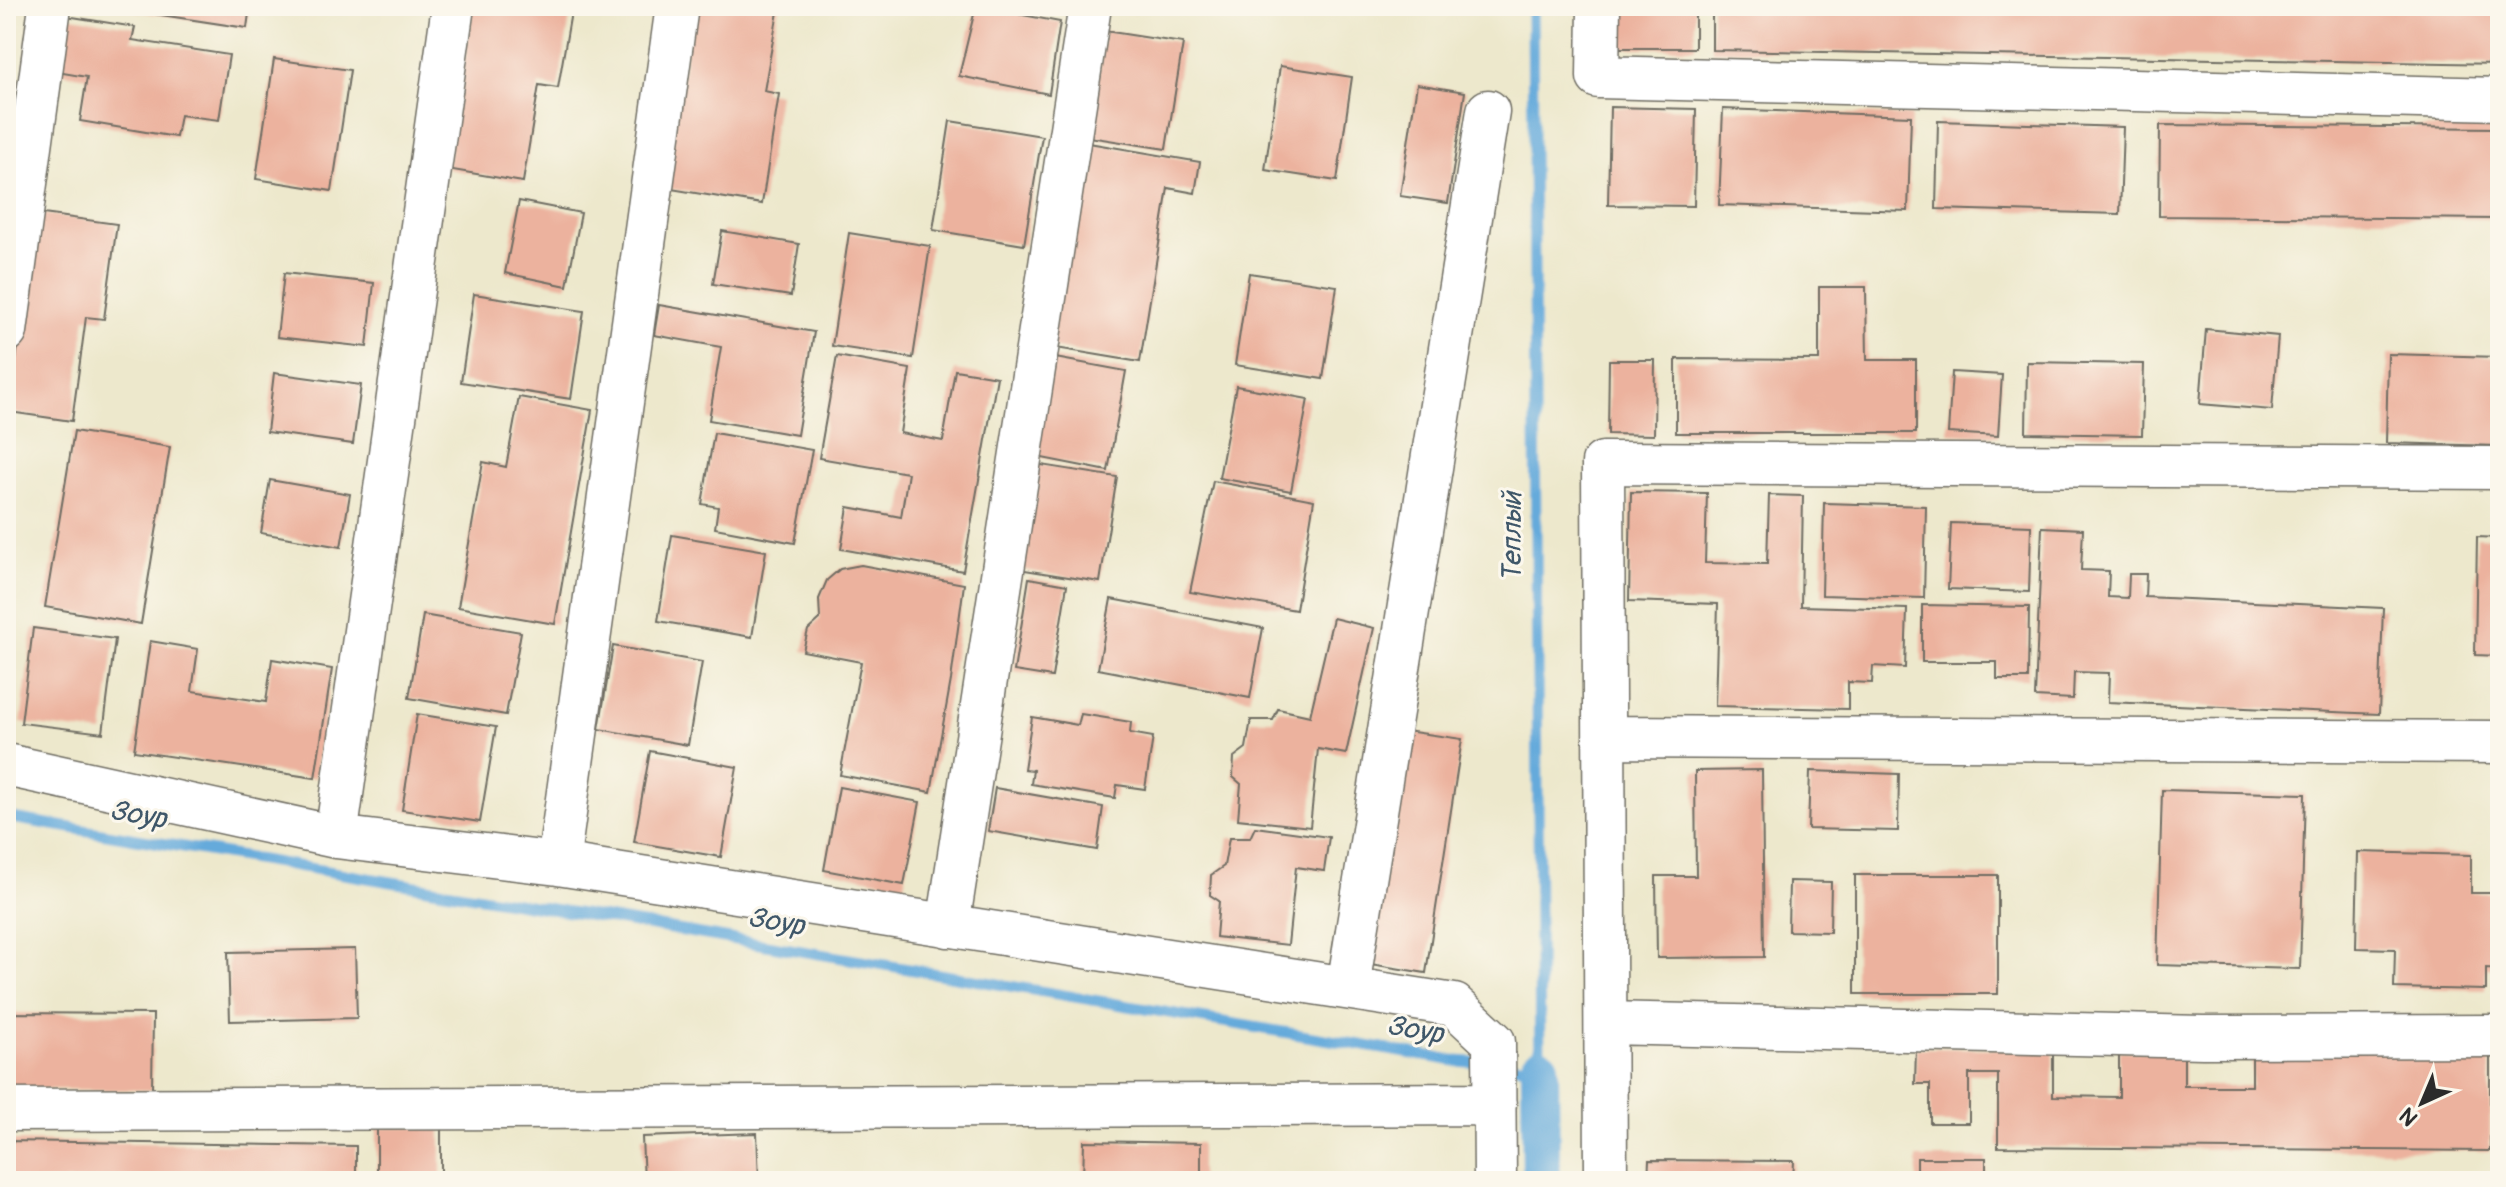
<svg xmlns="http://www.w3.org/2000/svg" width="2506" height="1187" font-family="Pangolin,sans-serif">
  <rect width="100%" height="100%" fill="#fbf7ec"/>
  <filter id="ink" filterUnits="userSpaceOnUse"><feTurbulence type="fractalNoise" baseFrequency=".0125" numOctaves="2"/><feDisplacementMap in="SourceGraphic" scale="16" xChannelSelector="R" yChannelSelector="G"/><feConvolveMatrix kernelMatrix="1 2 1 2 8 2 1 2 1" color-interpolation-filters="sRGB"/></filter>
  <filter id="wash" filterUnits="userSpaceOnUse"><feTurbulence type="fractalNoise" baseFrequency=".006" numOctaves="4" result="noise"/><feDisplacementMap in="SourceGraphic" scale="32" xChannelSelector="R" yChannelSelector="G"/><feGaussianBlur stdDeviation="1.8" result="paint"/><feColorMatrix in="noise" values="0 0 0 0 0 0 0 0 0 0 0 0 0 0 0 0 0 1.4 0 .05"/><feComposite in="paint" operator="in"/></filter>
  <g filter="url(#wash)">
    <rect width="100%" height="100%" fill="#ede8cc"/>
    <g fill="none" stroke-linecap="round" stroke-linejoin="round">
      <!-- stream -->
      <path stroke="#65aadb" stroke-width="11" d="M 6,817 L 1455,1061 L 1485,1063
        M 1502,1065 L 1540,1067 L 1532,6"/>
      <!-- canal -->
      <path stroke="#65aadb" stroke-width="38" d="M 1540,1067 L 1541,1181"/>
    </g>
    <g id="blocks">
      <!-- building -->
      <path fill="#ecb29e" d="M 102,6 L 250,6 L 247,28 Z
        M 473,6 L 572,6 L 558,88 L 539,85 L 523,182 L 447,169 Z
        M 693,6 L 779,6 L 764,91 L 779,94 L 762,204 L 665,188 Z
        M 976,6 L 1060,22 L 1049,94 L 959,76 Z
        M 1612,6 L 1695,6 L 1695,48 L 1612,48 Z
        M 1712,6 L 2500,6 L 2500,64 L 1712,50 Z
        M 60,15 L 135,27 L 132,40 L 229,55 L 219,120 L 180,115 L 176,137 L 80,121 L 87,77 L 51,71 Z
        M 1105,31 L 1183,43 L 1166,149 L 1089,137 Z
        M 274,59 L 350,70 L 332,191 L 256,179 Z
        M 1280,66 L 1352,77 L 1337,181 L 1265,170 Z
        M 1417,84 L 1465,92 L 1448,203 L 1400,196 Z
        M 1610,107 L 1696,109 L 1694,206 L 1608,205 Z
        M 1723,109 L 1911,116 L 1908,211 L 1719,205 Z
        M 950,121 L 1042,136 L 1024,245 L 933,230 Z
        M 1938,121 L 2123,127 L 2120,214 L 1936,209 Z
        M 2160,125 L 2500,128 L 2500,219 L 2159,216 Z
        M 1083,142 L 1200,162 L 1195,193 L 1168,188 L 1140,362 L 1050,347 Z
        M 519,201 L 581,213 L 567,286 L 505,273 Z
        M 36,213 L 117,224 L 104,319 L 86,317 L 72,421 L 9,412 Z
        M 722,231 L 799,244 L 791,296 L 713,284 Z
        M 849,233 L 930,246 L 913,358 L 832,346 Z
        M 284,273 L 374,283 L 367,347 L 277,337 Z
        M 1249,273 L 1337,286 L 1323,379 L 1235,365 Z
        M 1819,287 L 1866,287 L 1867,360 L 1916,360 L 1916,433 L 1676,433 L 1676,359 L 1819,360 Z
        M 474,294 L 584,311 L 571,399 L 461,382 Z
        M 659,305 L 814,332 L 797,435 L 709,420 L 721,347 L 654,335 Z
        M 2206,329 L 2278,336 L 2272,410 L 2200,404 Z
        M 2388,354 L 2500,357 L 2500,446 L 2386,443 Z
        M 837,356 L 910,369 L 900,433 L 943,441 L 955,370 L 997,377 L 963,571 L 841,549 L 848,507 L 901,517 L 908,473 L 819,458 Z
        M 1050,357 L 1126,371 L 1108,471 L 1032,456 Z
        M 1609,360 L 1655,360 L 1654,435 L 1608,434 Z
        M 2027,362 L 2144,364 L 2142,435 L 2026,433 Z
        M 1952,372 L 2002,375 L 1998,436 L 1948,433 Z
        M 274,373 L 361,385 L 353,444 L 267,432 Z
        M 1236,386 L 1308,399 L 1291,491 L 1219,478 Z
        M 519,397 L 592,410 L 555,624 L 458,607 L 483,462 L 506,467 Z
        M 74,431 L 170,447 L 141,624 L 45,607 Z
        M 714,433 L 812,450 L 795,543 L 715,528 L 718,507 L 702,504 Z
        M 1029,463 L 1117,477 L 1100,582 L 1012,568 Z
        M 270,480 L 350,494 L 341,547 L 261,533 Z
        M 1213,481 L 1314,500 L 1296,610 L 1190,592 Z
        M 1631,492 L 1707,493 L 1705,563 L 1767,564 L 1769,495 L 1803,496 L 1801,606 L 1907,609 L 1905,668 L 1873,666 L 1872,683 L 1848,682 L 1848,709 L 1715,706 L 1718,604 L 1629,601 Z
        M 1824,503 L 1926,506 L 1924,598 L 1822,595 Z
        M 1951,523 L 2031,526 L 2029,592 L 1948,589 Z
        M 2042,527 L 2083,529 L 2081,570 L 2109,571 L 2108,597 L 2128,598 L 2129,574 L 2146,574 L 2145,597 L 2383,608 L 2379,714 L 2108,702 L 2109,673 L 2074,672 L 2073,699 L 2035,697 Z
        M 672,535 L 766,551 L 752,637 L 658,621 Z
        M 2477,537 L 2500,538 L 2500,656 L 2475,655 Z
        M 861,565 L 964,584 L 951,680 L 931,792 L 840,775 L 861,662 L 803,651 L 808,630 L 820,619 L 819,599 L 827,580 L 840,569 Z
        M 1029,578 L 1067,585 L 1052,677 L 1014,671 Z
        M 1111,599 L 1263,628 L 1250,698 L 1098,669 Z
        M 1922,605 L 2029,607 L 2028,679 L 1997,679 L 1997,662 L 1922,662 Z
        M 423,615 L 521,632 L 506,715 L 409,698 Z
        M 1333,618 L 1374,628 L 1346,754 L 1318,749 L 1310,827 L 1238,819 L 1241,784 L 1233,777 L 1234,757 L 1246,748 L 1251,720 L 1273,720 L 1278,709 L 1310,716 Z
        M 33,628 L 115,639 L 103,733 L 21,723 Z
        M 150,641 L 198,649 L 192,691 L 266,702 L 272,659 L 332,669 L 315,778 L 134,751 Z
        M 613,646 L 702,662 L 688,745 L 599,729 Z
        M 417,714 L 496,727 L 480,822 L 402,810 Z
        M 1081,714 L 1131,722 L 1130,733 L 1153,737 L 1145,789 L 1117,785 L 1115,798 L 1031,784 L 1033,770 L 1024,769 L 1032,717 L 1078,725 Z
        M 1406,731 L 1462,739 L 1426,973 L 1370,964 Z
        M 650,751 L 737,767 L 721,857 L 634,842 Z
        M 1762,770 L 1764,957 L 1657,958 L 1656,876 L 1696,876 L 1695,771 Z
        M 1810,771 L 1899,774 L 1898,831 L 1808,829 Z
        M 839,787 L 920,802 L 904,885 L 824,870 Z
        M 995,788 L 1103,807 L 1097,850 L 988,831 Z
        M 2162,790 L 2305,794 L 2300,969 L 2157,965 Z
        M 1255,827 L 1329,837 L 1324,871 L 1296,867 L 1288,945 L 1216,937 L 1219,901 L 1210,895 L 1211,875 L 1224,866 L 1229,838 L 1250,838 Z
        M 2358,852 L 2471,855 L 2471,893 L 2500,893 L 2500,969 L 2486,968 L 2486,990 L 2394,988 L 2395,949 L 2356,948 Z
        M 1855,875 L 1998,875 L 1998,994 L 1855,994 Z
        M 1789,881 L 1831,882 L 1830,932 L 1788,931 Z
        M 355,949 L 357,1018 L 230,1021 L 228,952 Z
        M 6,1013 L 153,1014 L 152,1090 L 6,1089 Z
        M 2252,1045 L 2490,1047 L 2490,1151 L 1998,1147 L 1998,1074 L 1969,1074 L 1969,1123 L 1930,1123 L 1930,1084 L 1915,1084 L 1916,1048 L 2053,1049 L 2053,1096 L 2119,1097 L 2119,1051 L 2184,1052 L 2184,1086 L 2252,1086 Z
        M 441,1127 L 441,1181 L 377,1181 L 377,1128 Z
        M 757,1133 L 759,1181 L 644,1181 L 642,1137 Z
        M 6,1141 L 356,1146 L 356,1181 L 6,1181 Z
        M 1084,1141 L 1201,1143 L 1201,1181 L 1083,1181 Z
        M 1917,1158 L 1986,1158 L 1986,1181 L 1917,1181 Z
        M 1649,1160 L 1794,1161 L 1793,1181 L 1648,1181 Z"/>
    </g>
  </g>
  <g filter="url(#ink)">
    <use href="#blocks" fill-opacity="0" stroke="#6f6d63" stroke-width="2"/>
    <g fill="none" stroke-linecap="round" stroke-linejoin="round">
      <!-- minor casing -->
      <g stroke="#6f6d63" stroke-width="45">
        <path id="minor" d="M 1599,6 L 1598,77 L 2500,99
          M 6,331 L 50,6
          M 1604,737 L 2500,742
          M 6,765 L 336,837 L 558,864 L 1454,1005 L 1494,1042 L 1495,1181
          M 336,837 L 453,6
          M 558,864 L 677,6
          M 948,926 L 1090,6
          M 1348,987 L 1488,111
          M 1606,1023 L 2203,1037 L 2500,1036
          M 6,1110 L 1495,1104
          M 1606,1181 L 1603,463 L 2500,468"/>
      </g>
      <!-- minor -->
      <use href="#minor" stroke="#fff" stroke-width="42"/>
    </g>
  </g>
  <g text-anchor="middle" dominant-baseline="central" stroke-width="6" stroke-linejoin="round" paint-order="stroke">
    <!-- water labels -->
    <g font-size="28" font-style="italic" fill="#3f5769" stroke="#fbf7ec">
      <text transform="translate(1512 537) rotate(-90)">Теплый</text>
      <text transform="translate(138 815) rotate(10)">Зоур</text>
      <text transform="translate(776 922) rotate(10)">Зоур</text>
      <text transform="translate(1415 1030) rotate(10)">Зоур</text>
    </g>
  </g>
  <!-- margin -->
  <rect width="2506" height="1187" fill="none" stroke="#fbf7ec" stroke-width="32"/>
  <!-- north arrow -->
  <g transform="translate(2422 1103) rotate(224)" stroke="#fbf7ec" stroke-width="6" paint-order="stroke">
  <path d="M0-6L14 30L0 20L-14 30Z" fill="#2b2b2b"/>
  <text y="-12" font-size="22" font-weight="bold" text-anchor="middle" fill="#2b2b2b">N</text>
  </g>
</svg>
